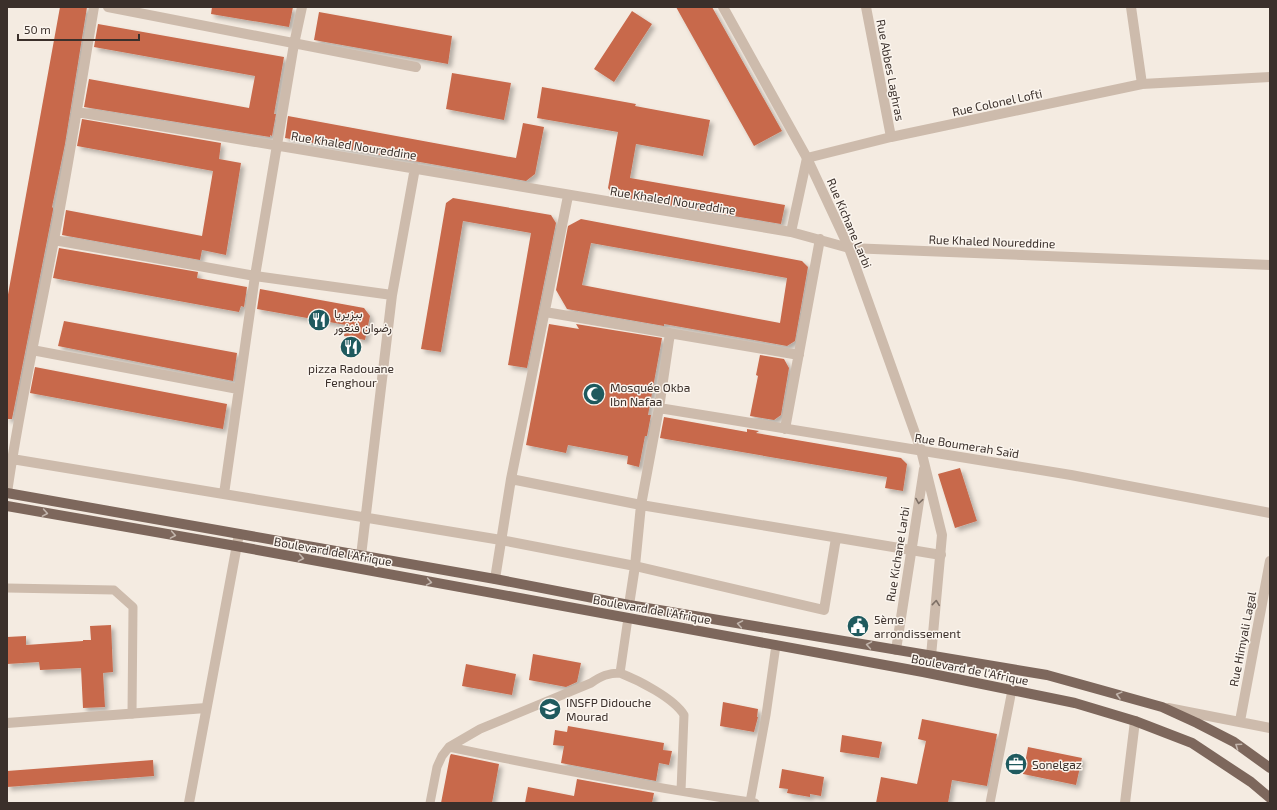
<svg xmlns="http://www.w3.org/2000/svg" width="1277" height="810" font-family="'Exo 2',Vazirmatn,sans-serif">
  <defs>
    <filter id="shadow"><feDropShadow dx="3.5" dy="3.5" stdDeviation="2" flood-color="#0004"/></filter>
  </defs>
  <rect width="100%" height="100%" fill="#f4ebe1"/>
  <!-- building -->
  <path fill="#c8694b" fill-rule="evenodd" filter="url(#shadow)" d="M 60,7 L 87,7 L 65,144 L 52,207 L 53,208 L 53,210 L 12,419 L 7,419 L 7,300 Z
    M 212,7 L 293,7 L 289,27 L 211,14 Z
    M 676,7 L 712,7 L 782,131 L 754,146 Z
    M 632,11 L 652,24 L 614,82 L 594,69 Z
    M 319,12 L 452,36 L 448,64 L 314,40 Z
    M 98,24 L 284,57 L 274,114 L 276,114 L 272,136 L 270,135 L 270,137 L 84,107 L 89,79 L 249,108 L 255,76 L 94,47 Z
    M 452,73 L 511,83 L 504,120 L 446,109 Z
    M 542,87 L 636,104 L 635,106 L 710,120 L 703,156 L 636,144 L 630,178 L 785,205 L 781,224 L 614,196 L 608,188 L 618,132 L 537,118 Z
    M 288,116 L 516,158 L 523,123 L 544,127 L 535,174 L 526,181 L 285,138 Z
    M 82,119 L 221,143 L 219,159 L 241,163 L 226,255 L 202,250 L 200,260 L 62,235 L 66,210 L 202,236 L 213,171 L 77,146 Z
    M 453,198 L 551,215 L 556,223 L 527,368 L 508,365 L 531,233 L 463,221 L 441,352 L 421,349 L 446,203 Z
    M 581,219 L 802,261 L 808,267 L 795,341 L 787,346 L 664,324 L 664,326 L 567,309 L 556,290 L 568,226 ZM 591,243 L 787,278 L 780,323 L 582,285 Z
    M 59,248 L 198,272 L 197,278 L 247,287 L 244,307 L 241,306 L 239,312 L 53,278 Z
    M 260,289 L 364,308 L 370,316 L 365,340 L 344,336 L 346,325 L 257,309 Z
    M 64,321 L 237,353 L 233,381 L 58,346 Z
    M 549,324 L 579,329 L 576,324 L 662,338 L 648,415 L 651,415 L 647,436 L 645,436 L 639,467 L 627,464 L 628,456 L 568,445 L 566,453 L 526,445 Z
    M 760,355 L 784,359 L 789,368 L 781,415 L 774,420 L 750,416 L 758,376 L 756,375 Z
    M 35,367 L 227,404 L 223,429 L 30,393 Z
    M 664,417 L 747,432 L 747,429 L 759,431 L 756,433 L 901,458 L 907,464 L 903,491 L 885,488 L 887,477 L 660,438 Z
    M 960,468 L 977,521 L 955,528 L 938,474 Z
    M 111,625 L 113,672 L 103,673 L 105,707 L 83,708 L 81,668 L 40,670 L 39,662 L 7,664 L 7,637 L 26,636 L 26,645 L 83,641 L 83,640 L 91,640 L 90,626 Z
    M 533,654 L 581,663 L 577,682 L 566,687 L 529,680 Z
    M 466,664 L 516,674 L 512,695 L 462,686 Z
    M 723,702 L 758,709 L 757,717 L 758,717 L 754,732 L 720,726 Z
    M 922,719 L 997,734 L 987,786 L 952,780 L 948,803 L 876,803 L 881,777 L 917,784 L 926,741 L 918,739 Z
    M 568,726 L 664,743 L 663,750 L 672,751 L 669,765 L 659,763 L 656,781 L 561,763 L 564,746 L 553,745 L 555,730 L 567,732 Z
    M 842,735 L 882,742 L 879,758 L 840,752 Z
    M 1028,747 L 1082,758 L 1076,785 L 1023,774 Z
    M 451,754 L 499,764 L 492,803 L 441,803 L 450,756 Z
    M 153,760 L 154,776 L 7,787 L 7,771 Z
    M 782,769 L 824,777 L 821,796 L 810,794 L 810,797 L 787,793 L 788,789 L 779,788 Z
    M 577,779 L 654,793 L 652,803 L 525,803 L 528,787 L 574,796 Z"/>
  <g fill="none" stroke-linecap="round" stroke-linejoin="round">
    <!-- service -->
    <path stroke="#cdbbac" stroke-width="9" d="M 7,588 L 114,590 L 133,607 L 132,714
      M 620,673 C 638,680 674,698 684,715 L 681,791
      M 449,747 C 549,768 649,787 750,802
      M 430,803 L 437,767 L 442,756 L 449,747 L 480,729 L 591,683 C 601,676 608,673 620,673 L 628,618
      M 755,803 L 750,802 L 766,715 L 776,645
      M 990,803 L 1012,690"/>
    <!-- minor -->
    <path stroke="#cdbbac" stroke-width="10" d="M 108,7 L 416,67
      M 866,7 L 891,137
      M 1131,7 L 1142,84
      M 77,112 L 791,232 L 849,248 L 1270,265
      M 791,232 L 807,158 L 891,137 L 1142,84 L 1270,77
      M 54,240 L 255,276 L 392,295
      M 545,312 L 799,355
      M 32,350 L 238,389
      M 659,408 L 1071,475 L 1270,513
      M 785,429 L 820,239
      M 12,459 L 501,540 L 635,566 L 824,610 L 836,538
      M 511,479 L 641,505 L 941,555
      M 7,493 C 19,408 38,324 54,240 C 69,162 81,85 94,7
      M 224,494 L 255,276 L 294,44 L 302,7
      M 361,556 L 392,295 L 415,168
      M 495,579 L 511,479 L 568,196
      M 629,605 L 635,566 L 641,505 L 659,408 L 670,333
      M 1168,708 L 1270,728
      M 1240,721 L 1270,561
      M 7,723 L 206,708
      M 189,803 L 239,534
      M 1125,803 L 1135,721"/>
    <!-- tertiary -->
    <path stroke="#cdbbac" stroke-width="10" d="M 723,7 L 807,158 L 849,248 L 921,450 L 942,535 L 931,656
      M 896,650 L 924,469"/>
    <!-- primary -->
    <path stroke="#7d675c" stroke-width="10" d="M 7,493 L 495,579 L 629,605 L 1047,675 L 1162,707 L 1197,723 L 1234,742 L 1270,768
      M 7,506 L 236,546 L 923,672 L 1075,703 L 1135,721 L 1192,743 L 1251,782 L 1270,798"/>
  </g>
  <!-- one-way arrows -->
  <defs><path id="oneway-chevron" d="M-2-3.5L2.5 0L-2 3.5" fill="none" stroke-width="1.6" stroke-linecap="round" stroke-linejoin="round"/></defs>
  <g stroke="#7d6f65">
    <use href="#oneway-chevron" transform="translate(919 501) rotate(99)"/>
    <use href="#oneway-chevron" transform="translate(936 603) rotate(-84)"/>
  </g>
  <g stroke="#c2b5ac">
    <use href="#oneway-chevron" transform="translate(45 513) rotate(10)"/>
    <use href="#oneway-chevron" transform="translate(173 535) rotate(10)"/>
    <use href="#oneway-chevron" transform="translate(301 558) rotate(10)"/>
    <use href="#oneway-chevron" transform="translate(429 582) rotate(10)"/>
    <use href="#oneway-chevron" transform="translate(740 624) rotate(-170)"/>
    <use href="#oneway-chevron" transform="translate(869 645) rotate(-170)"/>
    <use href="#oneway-chevron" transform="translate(1119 695) rotate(-165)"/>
    <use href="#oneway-chevron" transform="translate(1238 746) rotate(-145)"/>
  </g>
  <!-- icons -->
  <defs>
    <g id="restaurant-disc" transform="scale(1.15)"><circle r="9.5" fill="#1f5a5e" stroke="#fbf5ee"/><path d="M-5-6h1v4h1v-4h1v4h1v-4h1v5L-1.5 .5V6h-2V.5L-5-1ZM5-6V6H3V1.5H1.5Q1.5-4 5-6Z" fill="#fff"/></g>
    <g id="mosque-disc" transform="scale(1.15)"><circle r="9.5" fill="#1f5a5e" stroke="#fbf5ee"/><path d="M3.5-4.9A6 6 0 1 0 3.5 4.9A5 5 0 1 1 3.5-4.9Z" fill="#fff"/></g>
    <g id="civic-disc" transform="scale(1.15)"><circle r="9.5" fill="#1f5a5e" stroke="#fbf5ee"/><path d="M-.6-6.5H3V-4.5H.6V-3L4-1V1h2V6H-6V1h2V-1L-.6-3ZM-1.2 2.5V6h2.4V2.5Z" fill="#fff"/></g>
    <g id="university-disc" transform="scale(1.15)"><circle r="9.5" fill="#1f5a5e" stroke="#fbf5ee"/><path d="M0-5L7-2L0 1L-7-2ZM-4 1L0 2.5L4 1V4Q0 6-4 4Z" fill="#fff"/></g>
    <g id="office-disc" transform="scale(1.15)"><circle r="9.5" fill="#1f5a5e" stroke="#fbf5ee"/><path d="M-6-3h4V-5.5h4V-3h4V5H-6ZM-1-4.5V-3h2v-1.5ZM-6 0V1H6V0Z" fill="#fff"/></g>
  </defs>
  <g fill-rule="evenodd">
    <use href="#restaurant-disc" x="319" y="320"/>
    <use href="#restaurant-disc" x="351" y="347"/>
    <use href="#mosque-disc" x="594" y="394"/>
    <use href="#civic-disc" x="858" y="626"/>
    <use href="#university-disc" x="550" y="709"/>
    <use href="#office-disc" x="1016" y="764"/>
  </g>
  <g text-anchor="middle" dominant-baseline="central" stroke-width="3" stroke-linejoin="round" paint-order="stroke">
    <!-- street labels -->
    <g font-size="12" fill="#3b302b" stroke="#fbf5ee">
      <text transform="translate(891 70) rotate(79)">Rue Abbes Laghras</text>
      <text transform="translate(997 102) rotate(-12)">Rue Colonel Lofti</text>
      <text transform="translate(354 145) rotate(9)">Rue Khaled Noureddine</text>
      <text transform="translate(673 200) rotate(9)">Rue Khaled Noureddine</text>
      <text transform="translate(850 223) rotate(67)">Rue Kichane Larbi</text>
      <text transform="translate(992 241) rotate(2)">Rue Khaled Noureddine</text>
      <text transform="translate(967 445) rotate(9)">Rue Boumerah Saïd</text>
      <text transform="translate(333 551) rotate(10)">Boulevard de l'Afrique</text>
      <text transform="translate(897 554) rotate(-81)">Rue Kichane Larbi</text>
      <text transform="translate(652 609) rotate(10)">Boulevard de l'Afrique</text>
      <text transform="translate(1242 639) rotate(-79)">Rue Himyali Lagal</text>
      <text transform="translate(970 669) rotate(11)">Boulevard de l'Afrique</text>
    </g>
    <!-- poi labels -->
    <g font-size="12" fill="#3b302b" stroke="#fbf5ee" text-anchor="start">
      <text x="334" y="313">بيزيريا<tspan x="334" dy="14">رضوان فنغور</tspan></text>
      <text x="351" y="368" text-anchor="middle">pizza Radouane<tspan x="351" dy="14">Fenghour</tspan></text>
      <text x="610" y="387">Mosquée Okba<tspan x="610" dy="14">Ibn Nafaa</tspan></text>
      <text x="874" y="619">5ème<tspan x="874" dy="14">arrondissement</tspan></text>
      <text x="566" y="702">INSFP Didouche<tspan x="566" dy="14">Mourad</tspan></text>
      <text x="1032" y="764">Sonelgaz</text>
    </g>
  </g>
  <!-- border -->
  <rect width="1277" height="810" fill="none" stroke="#3b302b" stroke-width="16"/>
  <!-- scale -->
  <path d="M18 34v6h121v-6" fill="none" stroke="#3b302b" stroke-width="2"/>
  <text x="24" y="34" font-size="12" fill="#3b302b" stroke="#fbf5ee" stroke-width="3" paint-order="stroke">50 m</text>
</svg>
